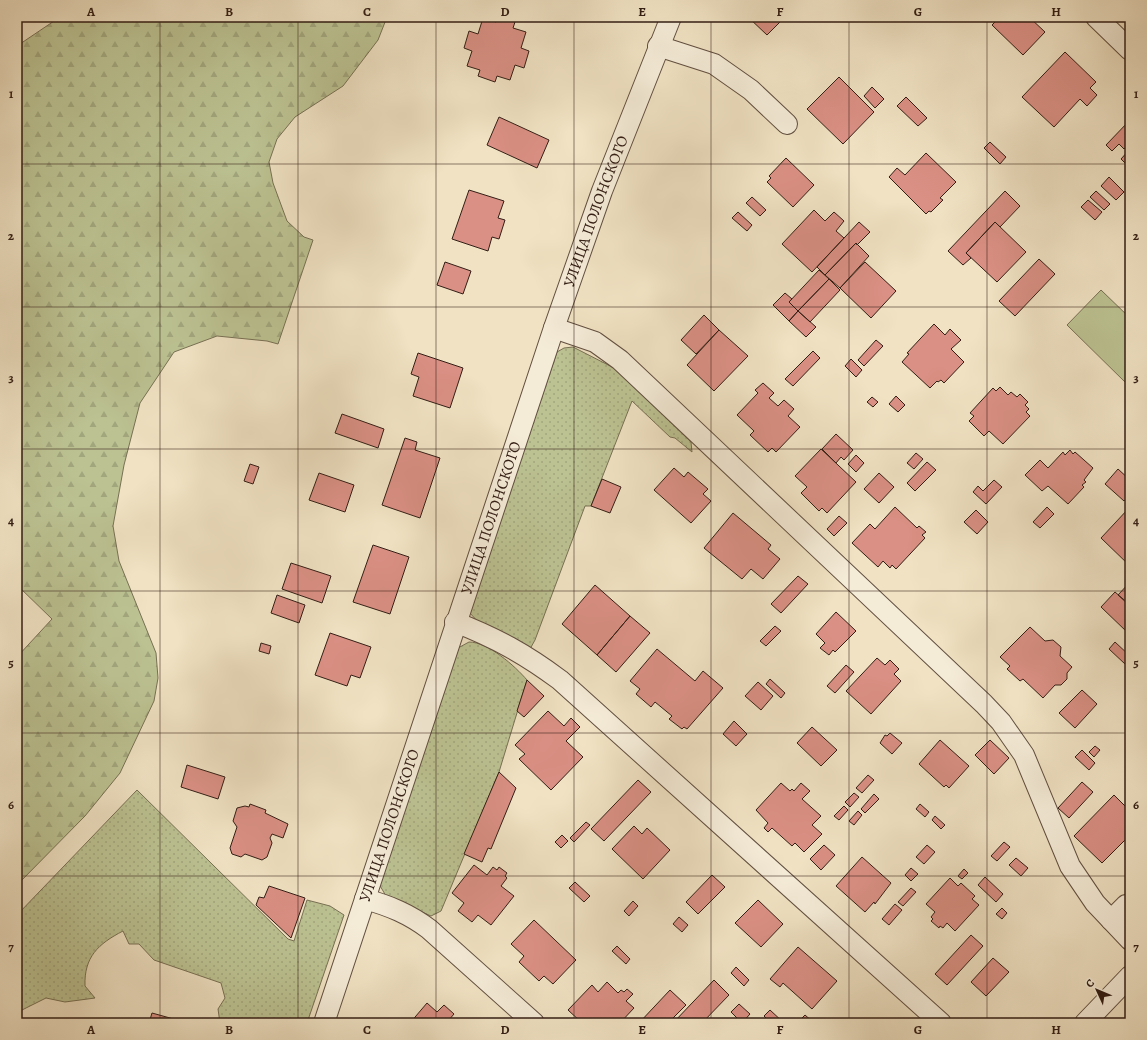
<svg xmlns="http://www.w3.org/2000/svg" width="1147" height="1040" font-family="Alegreya,serif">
  <defs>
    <pattern id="grass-dots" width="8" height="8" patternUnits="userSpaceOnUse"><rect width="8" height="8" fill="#bcc292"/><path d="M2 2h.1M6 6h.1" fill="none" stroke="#a2a67d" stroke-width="1.8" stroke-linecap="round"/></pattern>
    <pattern id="forest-firs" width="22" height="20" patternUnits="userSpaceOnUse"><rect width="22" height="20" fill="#bcc292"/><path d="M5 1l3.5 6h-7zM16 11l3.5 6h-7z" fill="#a2a67d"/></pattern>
  </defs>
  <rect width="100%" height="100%" fill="#f0e2c3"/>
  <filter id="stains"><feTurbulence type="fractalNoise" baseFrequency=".005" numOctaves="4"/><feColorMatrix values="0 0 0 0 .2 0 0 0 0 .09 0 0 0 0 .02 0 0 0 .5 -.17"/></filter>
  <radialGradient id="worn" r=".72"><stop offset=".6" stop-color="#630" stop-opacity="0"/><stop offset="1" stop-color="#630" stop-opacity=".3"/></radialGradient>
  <!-- grass -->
  <path fill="url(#grass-dots)" stroke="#787054" d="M 573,347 L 616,369 L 691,442 L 692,452 L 675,438 L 670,437 L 632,401 L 591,506 L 585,506 L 535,640 L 530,649 L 479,623 L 469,612 L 557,352 L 564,348 Z
    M 469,642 C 488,642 515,666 527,680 L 499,772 L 441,911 L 431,916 L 386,896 L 379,884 L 458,648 Z
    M 137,790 L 288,939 L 294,941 L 307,900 L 330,906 L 344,915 L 307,1023 L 220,1023 L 218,1009 L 225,998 L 221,983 L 154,960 L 139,944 L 129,944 L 123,931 C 98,944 84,957 85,986 L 95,998 L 65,1002 L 46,998 L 22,1010 L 17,1016 L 17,915 Z"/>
  <!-- forest -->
  <path fill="url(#forest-firs)" stroke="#787054" d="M 60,17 L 387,17 L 378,40 L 343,86 L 295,117 L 277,139 L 269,162 L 273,183 L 287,221 L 304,237 L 313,240 L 278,344 L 267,341 L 217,336 L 174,352 L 140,403 L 124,465 L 113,526 L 119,561 L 156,653 L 158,678 L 154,701 L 120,773 L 85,816 L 17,885 L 17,657 L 52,619 L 17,585 L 17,46 Z"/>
  <!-- pitch -->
  <path fill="#bcc292" stroke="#787054" d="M 1101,290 L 1130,318 L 1130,379 L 1126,383 L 1067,325 Z"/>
  <!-- building -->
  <path fill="#da9084" stroke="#331e15" d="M 498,17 L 515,22 L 513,28 L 526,32 L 521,48 L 529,51 L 524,68 L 515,65 L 510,80 L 497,76 L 495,82 L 478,76 L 480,70 L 467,66 L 472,51 L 464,48 L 469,31 L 478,34 L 483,18 L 496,22 Z
    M 748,17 L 785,17 L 767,35 Z
    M 1000,17 L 1029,17 L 1045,32 L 1023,55 L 992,25 Z
    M 1065,52 L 1096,82 L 1090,88 L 1097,95 L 1087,106 L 1080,99 L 1054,127 L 1022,97 Z
    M 839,77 L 874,112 L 843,144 L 807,109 Z
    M 872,87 L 884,99 L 875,108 L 864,96 Z
    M 906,97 L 927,118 L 918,126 L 897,106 Z
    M 499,117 L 549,140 L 537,168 L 487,145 Z
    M 1130,120 L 1130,143 L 1124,149 L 1119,144 L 1112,151 L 1106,145 Z
    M 990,142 L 1006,157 L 1000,164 L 984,148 Z
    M 1130,149 L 1130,168 L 1121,159 Z
    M 926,153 L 956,182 L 940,198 L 943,200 L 931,212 L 929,211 L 926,214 L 889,177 L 897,168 L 905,175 Z
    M 786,158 L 814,185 L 793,207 L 767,182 L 771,178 L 769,176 Z
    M 1109,177 L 1124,192 L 1116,200 L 1101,186 Z
    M 469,190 L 504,201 L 498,218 L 505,220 L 499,239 L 492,237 L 488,251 L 452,239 Z
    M 1005,191 L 1020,206 L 1000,227 L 995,222 L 966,253 L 971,258 L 963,265 L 948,251 Z
    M 1096,191 L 1110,204 L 1104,210 L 1090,197 Z
    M 752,197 L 766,210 L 760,216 L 746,203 Z
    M 1088,200 L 1102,212 L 1095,220 L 1081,207 Z
    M 814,210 L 825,221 L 834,212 L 844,221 L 836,231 L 844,238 L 812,272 L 782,244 Z
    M 738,212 L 752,225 L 747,231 L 732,218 Z
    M 859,222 L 870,232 L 857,245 L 856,243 L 825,275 L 817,267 Z
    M 995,222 L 1026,252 L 997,282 L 966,253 Z
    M 856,243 L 869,256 L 840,288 L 825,275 Z
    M 1039,259 L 1055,274 L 1015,316 L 999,301 Z
    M 445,262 L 471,271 L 463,294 L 437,285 Z
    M 865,262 L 896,291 L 871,318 L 840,288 Z
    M 819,270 L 829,279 L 798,311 L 789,302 Z
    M 829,279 L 840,290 L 810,322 L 798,311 Z
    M 785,293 L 792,299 L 789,302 L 798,311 L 789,321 L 773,305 Z
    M 798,311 L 816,327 L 806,337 L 789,321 Z
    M 704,315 L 719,330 L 696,354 L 681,340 Z
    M 934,324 L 945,335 L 950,329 L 961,340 L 951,349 L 964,362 L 944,383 L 941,380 L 938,382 L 937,381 L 930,388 L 902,362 L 909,354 L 907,353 Z
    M 719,330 L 748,356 L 714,391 L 687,365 Z
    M 876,340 L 883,346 L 864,366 L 858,360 Z
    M 813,351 L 820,358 L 793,386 L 785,379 Z
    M 418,353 L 463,368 L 450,408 L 413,396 L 419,377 L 411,374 Z
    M 851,359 L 862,370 L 856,377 L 845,366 Z
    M 763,383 L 774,393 L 769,398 L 778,406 L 784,400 L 794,409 L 788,416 L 800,427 L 776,452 L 772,448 L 768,452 L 750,435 L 754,431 L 737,415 L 758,393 L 755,390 Z
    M 1000,387 L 1008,395 L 1011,392 L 1017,397 L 1020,394 L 1028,402 L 1025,405 L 1029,409 L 1026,412 L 1030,416 L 1003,444 L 989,431 L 984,436 L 969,421 L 974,416 L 970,413 L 993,388 L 996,391 Z
    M 896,396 L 905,405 L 898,412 L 889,404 Z
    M 872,397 L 878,402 L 873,407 L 867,402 Z
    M 342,414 L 384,429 L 378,448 L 335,433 Z
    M 836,434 L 853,450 L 844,460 L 841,457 L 836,463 L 822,449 Z
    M 405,438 L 417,442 L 415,450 L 440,458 L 420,518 L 382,505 Z
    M 821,449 L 856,482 L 827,513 L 822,508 L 819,511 L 801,493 L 807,487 L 795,476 Z
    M 1070,450 L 1073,454 L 1075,452 L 1093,468 L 1084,480 L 1086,482 L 1082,485 L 1084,487 L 1068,504 L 1048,486 L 1042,491 L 1025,475 L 1040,460 L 1048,468 L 1063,452 L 1065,455 Z
    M 916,453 L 923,459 L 914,469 L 907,463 Z
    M 856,455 L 864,463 L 856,472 L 848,464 Z
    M 927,462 L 936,470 L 915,491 L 907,483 Z
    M 250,464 L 259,467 L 253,484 L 244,481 Z
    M 674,468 L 684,477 L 688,472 L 708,489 L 703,494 L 711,501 L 691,523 L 654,490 Z
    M 1118,469 L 1130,480 L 1130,495 L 1124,501 L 1105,484 Z
    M 319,473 L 354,485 L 345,512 L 309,500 Z
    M 879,473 L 894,487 L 879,503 L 864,489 Z
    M 602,479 L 621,487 L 610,513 L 591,506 Z
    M 994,480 L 1002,487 L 986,504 L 973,492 L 978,486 L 983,491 Z
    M 895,507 L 917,528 L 919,526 L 926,532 L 922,535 L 925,538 L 896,569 L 892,565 L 890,568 L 883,561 L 878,567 L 852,543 L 870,524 L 875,529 Z
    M 1047,507 L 1054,514 L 1040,528 L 1033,522 Z
    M 1129,508 L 1130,509 L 1130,566 L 1101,538 Z
    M 976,510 L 988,522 L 977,534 L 964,522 Z
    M 733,513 L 771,545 L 768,549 L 780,559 L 763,579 L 751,569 L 742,579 L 704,548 Z
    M 839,516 L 847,523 L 834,536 L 827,529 Z
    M 373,545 L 409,557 L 390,614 L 353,602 Z
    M 291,563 L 331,576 L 322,603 L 282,589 Z
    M 798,576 L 808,584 L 781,613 L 771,604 Z
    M 1130,582 L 1130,604 L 1129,605 L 1118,595 Z
    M 595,585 L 630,616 L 597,655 L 562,624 Z
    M 1115,592 L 1130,605 L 1130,629 L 1127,632 L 1101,607 Z
    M 277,595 L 305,605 L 299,623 L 271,613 Z
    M 836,612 L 856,631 L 835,652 L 833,650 L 829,655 L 820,648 L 825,643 L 816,634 Z
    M 630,616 L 650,633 L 616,672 L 597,655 Z
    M 775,626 L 781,631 L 766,646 L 760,641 Z
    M 1030,627 L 1045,641 L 1053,640 L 1061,647 L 1060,656 L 1072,667 L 1067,673 L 1067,679 L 1061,685 L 1055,685 L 1043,698 L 1023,679 L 1020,681 L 1007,669 L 1010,666 L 1000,657 Z
    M 330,633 L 371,647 L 360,678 L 351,675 L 347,686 L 315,675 Z
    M 1115,642 L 1130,656 L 1125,664 L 1109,649 Z
    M 261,643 L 271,646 L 269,654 L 259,651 Z
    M 657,649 L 695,681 L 703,671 L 723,688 L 687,729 L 684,727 L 682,729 L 669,719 L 672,716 L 655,702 L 651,707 L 636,694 L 640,689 L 630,681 Z
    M 877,658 L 885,665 L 890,660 L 899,669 L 894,674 L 901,681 L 871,714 L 846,691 Z
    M 846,665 L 854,672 L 835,693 L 827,686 Z
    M 770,679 L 785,693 L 781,698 L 766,684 Z
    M 527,680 L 544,696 L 524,717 L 517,711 Z
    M 758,682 L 773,696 L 761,710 L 745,696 Z
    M 1082,690 L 1097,704 L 1075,728 L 1059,713 Z
    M 548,711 L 564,726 L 571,718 L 580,727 L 566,741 L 583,757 L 551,790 L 519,759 L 525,754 L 515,745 Z
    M 734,721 L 747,734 L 736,746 L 723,734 Z
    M 812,727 L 837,750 L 821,766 L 797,743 Z
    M 890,733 L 902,743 L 892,754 L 880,743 L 885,735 L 887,736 Z
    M 940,740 L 969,766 L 949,788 L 946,785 L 944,787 L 919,764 Z
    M 990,740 L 1009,758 L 994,774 L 975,755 Z
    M 1095,746 L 1100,750 L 1094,757 L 1089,752 Z
    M 1082,750 L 1095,763 L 1089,770 L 1075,757 Z
    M 187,765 L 225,777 L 218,799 L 181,787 Z
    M 499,772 L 516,788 L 491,849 L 488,848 L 482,862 L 464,854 Z
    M 868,775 L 874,780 L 862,793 L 856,788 Z
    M 638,780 L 651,792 L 604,841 L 591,829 Z
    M 1082,782 L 1093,792 L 1069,818 L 1058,808 Z
    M 781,783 L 790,791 L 792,789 L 794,791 L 801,783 L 810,791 L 802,799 L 821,816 L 812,825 L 822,834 L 804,852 L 795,843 L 792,846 L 772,828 L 768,832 L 764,828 L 768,823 L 756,810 Z
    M 854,793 L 859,797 L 850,807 L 845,802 Z
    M 874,794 L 879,799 L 865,813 L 861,809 Z
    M 1114,795 L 1130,811 L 1130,835 L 1102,863 L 1074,836 Z
    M 250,804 L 266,810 L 265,813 L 288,824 L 283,838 L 272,834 L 270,838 L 272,843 L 267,857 L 262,860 L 245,854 L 241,857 L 232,854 L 230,848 L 237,827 L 233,821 L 237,808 L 245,806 L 249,807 Z
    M 920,804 L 929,812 L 925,817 L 916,809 Z
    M 844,806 L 848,810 L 839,820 L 834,816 Z
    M 858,811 L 862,815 L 854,825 L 849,821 Z
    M 935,816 L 945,825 L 941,829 L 932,820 Z
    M 586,822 L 590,825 L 574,842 L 570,838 Z
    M 634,826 L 642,834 L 647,828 L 670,850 L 643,879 L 612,849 Z
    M 562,835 L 568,841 L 561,848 L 555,842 Z
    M 1004,842 L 1010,847 L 997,861 L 991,856 Z
    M 824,845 L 835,855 L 821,870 L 810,859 Z
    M 927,845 L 935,852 L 924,864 L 916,857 Z
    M 862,857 L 891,883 L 875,904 L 874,902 L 865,912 L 836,886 Z
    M 1016,858 L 1028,868 L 1021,876 L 1009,865 Z
    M 474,865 L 487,875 L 493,867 L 497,870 L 499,867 L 507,873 L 505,876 L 507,878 L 501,886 L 514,896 L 491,925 L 478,915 L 472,922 L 458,911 L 464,903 L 452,893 Z
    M 911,868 L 918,874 L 911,881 L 905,875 Z
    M 964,869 L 968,873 L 962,879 L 958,876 Z
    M 712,875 L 725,887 L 698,914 L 686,902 Z
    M 985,877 L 1003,894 L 996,902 L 978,885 Z
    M 950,878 L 958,886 L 961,883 L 975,896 L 972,899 L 979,905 L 955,931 L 947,923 L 943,928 L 940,926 L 939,928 L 931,921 L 933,919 L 931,917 L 935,912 L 926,904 Z
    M 575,882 L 590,896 L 584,902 L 569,888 Z
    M 269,886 L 305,898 L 291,938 L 256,905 L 259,897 L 264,898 Z
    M 911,888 L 916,892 L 903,906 L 898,902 Z
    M 758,900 L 783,924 L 761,947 L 735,923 Z
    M 633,901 L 638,906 L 629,916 L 624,911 Z
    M 895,904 L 902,910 L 889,925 L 882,919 Z
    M 1002,908 L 1007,913 L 1002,919 L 996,914 Z
    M 679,917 L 688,925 L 682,932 L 673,924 Z
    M 534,920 L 576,960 L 553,984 L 544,976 L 539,981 L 519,962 L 524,956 L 511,944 Z
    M 971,935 L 983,946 L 947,985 L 935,974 Z
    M 617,946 L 630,959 L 626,964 L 612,951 Z
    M 798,947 L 837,981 L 812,1009 L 783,983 L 780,987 L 770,979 Z
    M 993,958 L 1009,972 L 986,996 L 971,982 Z
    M 736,967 L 749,980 L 744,986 L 731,973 Z
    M 714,980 L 729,995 L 702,1023 L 673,1023 Z
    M 607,982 L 618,993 L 621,990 L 624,992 L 627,989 L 633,994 L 626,1001 L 634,1008 L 620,1023 L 580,1023 L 581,1022 L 568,1010 L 592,985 L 598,992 Z
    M 670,990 L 686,1005 L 668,1023 L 639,1023 Z
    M 427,1003 L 437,1012 L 444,1005 L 454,1014 L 448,1021 L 450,1023 L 410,1023 Z
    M 739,1004 L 750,1014 L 742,1023 L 731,1012 Z
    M 770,1010 L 784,1023 L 771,1023 L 764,1016 Z
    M 152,1013 L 188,1023 L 149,1023 Z
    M 805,1015 L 814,1023 L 803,1023 L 800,1020 Z"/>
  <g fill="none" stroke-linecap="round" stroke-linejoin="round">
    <!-- street casing -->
    <g stroke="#624f40" stroke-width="22">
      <g id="street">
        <path d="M 1096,17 L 1130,50"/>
        <path d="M 658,46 L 714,64 L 751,90 L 787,124"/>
        <path d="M 554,328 L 595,342 L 620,360 L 984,704 L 1001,722 L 1024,755 L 1070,866 L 1095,903 L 1130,940"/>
        <path d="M 455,622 C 496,638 525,654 560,680 L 941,1023"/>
        <path d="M 365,899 C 390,906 409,914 429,929 L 534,1023"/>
        <path d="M 1111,920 L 1126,905"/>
        <path id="s1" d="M 324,1023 L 554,328 L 602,191 L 671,17"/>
        <path d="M 1085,1023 L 1130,976"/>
      </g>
    </g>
    <!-- street -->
    <use href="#street" stroke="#f5ecd8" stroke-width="20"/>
  </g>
  <!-- grid -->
  <path fill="none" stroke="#331e15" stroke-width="1" stroke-opacity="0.55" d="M 160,17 L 160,1023M 298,17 L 298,1023M 436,17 L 436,1023M 574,17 L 574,1023M 711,17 L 711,1023M 849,17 L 849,1023M 987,17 L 987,1023M 17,164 L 1130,164M 17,307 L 1130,307M 17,449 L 1130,449M 17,591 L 1130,591M 17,733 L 1130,733M 17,876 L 1130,876"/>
  <g text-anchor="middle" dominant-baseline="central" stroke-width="4" stroke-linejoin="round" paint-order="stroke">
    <!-- street labels -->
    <g font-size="16" fill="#331e15" stroke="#f5ecd8">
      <text stroke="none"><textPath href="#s1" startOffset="856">УЛИЦА ПОЛОНСКОГО</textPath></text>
      <text stroke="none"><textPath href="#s1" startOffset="532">УЛИЦА ПОЛОНСКОГО</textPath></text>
      <text stroke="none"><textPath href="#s1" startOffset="208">УЛИЦА ПОЛОНСКОГО</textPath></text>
    </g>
  </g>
  <!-- margin -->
  <rect width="1147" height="1040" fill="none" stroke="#f0e2c3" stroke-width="44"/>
  <!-- north arrow -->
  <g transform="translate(1097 990) rotate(314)" stroke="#f5ecd8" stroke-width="3" paint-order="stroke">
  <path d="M0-3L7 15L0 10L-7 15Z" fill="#331e15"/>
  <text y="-6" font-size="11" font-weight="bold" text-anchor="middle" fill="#331e15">С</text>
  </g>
  <rect x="22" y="22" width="1103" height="996" fill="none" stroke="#331e15" stroke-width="1.5"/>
  <g font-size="13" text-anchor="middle" font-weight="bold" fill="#331e15">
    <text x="91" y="16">A</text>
    <text x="229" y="16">B</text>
    <text x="367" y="16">C</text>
    <text x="505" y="16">D</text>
    <text x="642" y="16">E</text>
    <text x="780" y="16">F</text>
    <text x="918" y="16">G</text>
    <text x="1056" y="16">H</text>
    <text x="11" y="98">1</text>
    <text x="1136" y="98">1</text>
    <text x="11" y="240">2</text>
    <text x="1136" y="240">2</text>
    <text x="11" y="382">3</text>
    <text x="1136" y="382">3</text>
    <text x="11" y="525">4</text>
    <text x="1136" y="525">4</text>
    <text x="11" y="667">5</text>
    <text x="1136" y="667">5</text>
    <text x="11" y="809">6</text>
    <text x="1136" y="809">6</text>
    <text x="11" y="951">7</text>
    <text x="1136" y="951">7</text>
    <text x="91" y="1034">A</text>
    <text x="229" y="1034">B</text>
    <text x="367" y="1034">C</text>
    <text x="505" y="1034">D</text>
    <text x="642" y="1034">E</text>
    <text x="780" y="1034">F</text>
    <text x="918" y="1034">G</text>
    <text x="1056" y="1034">H</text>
  </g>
  <rect width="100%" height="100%" filter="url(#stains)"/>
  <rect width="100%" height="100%" fill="url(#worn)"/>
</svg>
